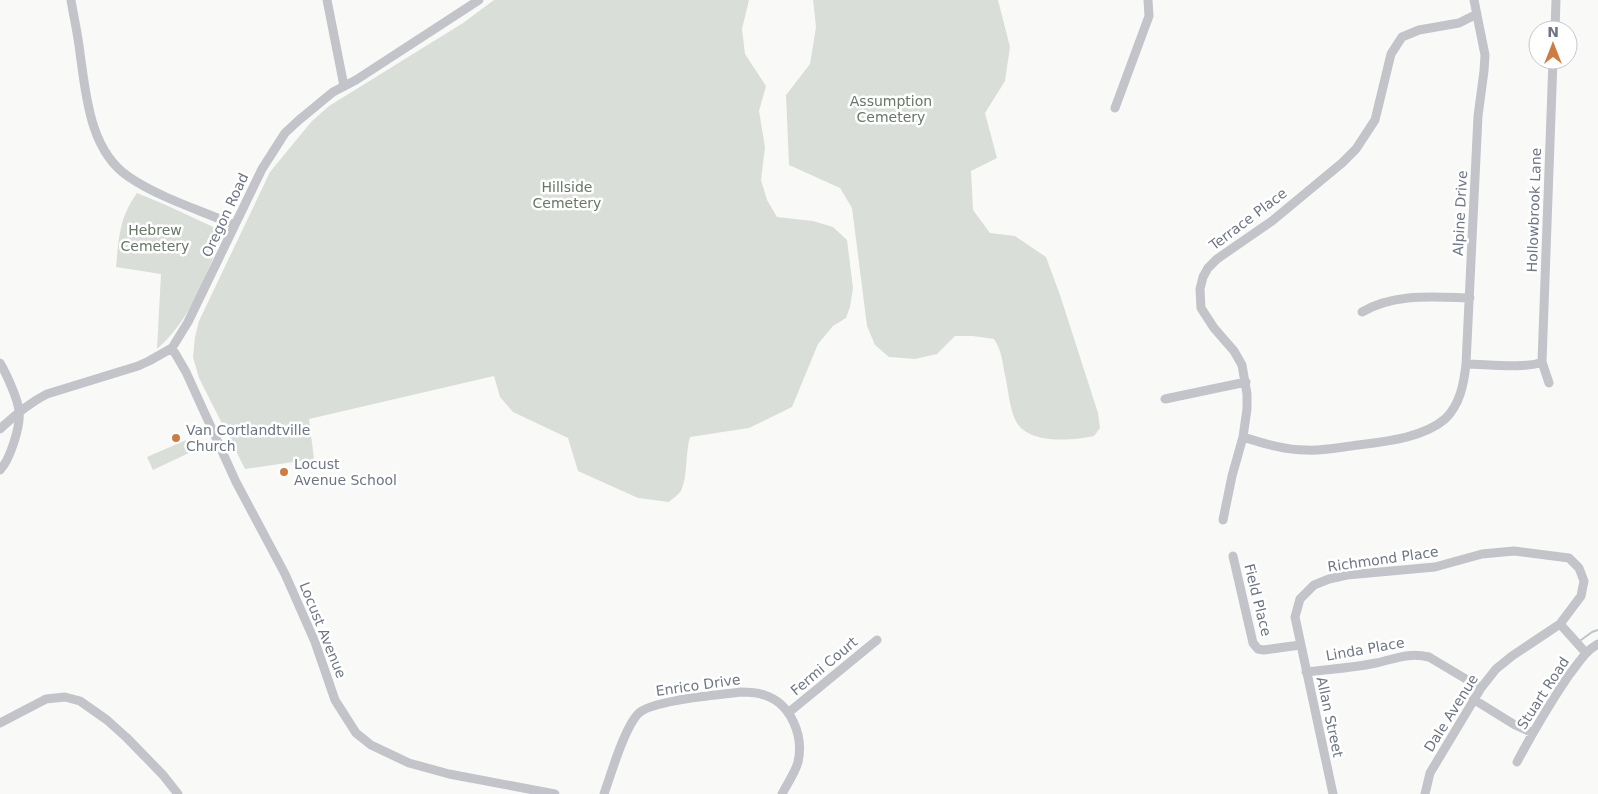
<svg xmlns="http://www.w3.org/2000/svg" width="1598" height="794" font-family="'DejaVu Sans',sans-serif">
  <rect width="100%" height="100%" fill="#f9faf8"/>
  <!-- green -->
  <path fill="#d9ded8" d="M 494,0 L 749,0 L 742,29 L 745,54 L 766,86 L 759,111 L 765,147 L 761,180 L 767,200 L 777,217 L 813,221 L 833,227 L 847,240 L 853,288 L 850,307 L 846,318 L 833,326 L 818,344 L 792,407 L 749,428 L 690,437 C 685,454 688,476 681,491 C 678,495 672,499 669,502 L 638,498 L 578,471 L 568,438 L 513,412 L 500,397 L 494,376 L 309,419 L 314,459 L 245,469 L 199,378 L 193,357 L 195,337 L 199,321 L 270,172 L 311,122 L 329,106 L 463,23 Z
    M 813,0 L 998,0 L 1010,47 L 1005,81 L 985,113 L 997,158 L 971,171 L 973,210 L 990,233 L 1015,236 L 1046,257 L 1060,295 L 1098,413 L 1100,428 L 1094,436 C 1071,441 1024,445 1014,417 C 1009,404 1008,388 1005,375 C 1002,361 1002,351 994,339 L 973,336 L 955,336 L 937,354 L 915,359 L 889,357 L 875,345 L 867,326 L 852,208 L 840,188 L 789,165 L 786,95 L 810,64 L 816,27 Z
    M 137,193 L 166,205 L 224,232 C 206,273 192,319 157,349 L 161,274 L 116,267 C 119,238 119,218 137,193 Z
    M 186,440 L 191,452 L 153,470 L 147,457 Z"/>
  <g fill="none" stroke-linecap="round" stroke-linejoin="round">
    <!-- stream -->
    <path stroke="#bec4ca" stroke-width="2" d="M 1581,640 L 1592,632 L 1598,630"/>
    <!-- minor -->
    <path stroke="#c2c4c9" stroke-width="9" d="M 71,0 C 74,18 78,35 80,53 C 86,96 90,151 129,177 C 160,198 200,210 234,225
      M 327,0 L 344,86
      M 1555,30 L 1556,0
      M 1115,108 L 1149,16 L 1148,0
      M 1362,312 C 1395,293 1433,297 1470,298
      M 172,348 L 186,372 L 236,482 L 285,574 L 315,642 L 335,700 L 356,733 L 371,745 L 409,763 L 449,774 L 555,794
      M 0,363 C 6,373 18,399 19,411 C 21,425 10,460 0,470
      M 1466,364 C 1485,364 1526,369 1542,362
      M 1549,383 L 1542,362 L 1553,60
      M 1165,399 L 1246,382
      M 0,429 C 15,415 29,403 47,394 L 138,366 L 149,361 L 172,348 L 188,322 L 262,169 L 285,133 L 299,120 L 333,92 L 356,80 L 479,0
      M 1243,437 C 1263,443 1284,450 1306,450 C 1321,451 1336,448 1351,446 C 1380,442 1422,439 1445,419 C 1460,405 1464,383 1466,364 L 1478,116 L 1484,71 L 1485,55 L 1474,0
      M 1223,520 L 1232,476 L 1243,437 L 1247,409 L 1247,394 L 1242,365 L 1234,351 L 1214,328 L 1201,308 L 1200,289 L 1203,277 L 1208,268 L 1217,259 L 1272,221 L 1342,163 L 1356,149 L 1375,120 L 1391,54 L 1402,37 L 1419,30 L 1459,23 L 1477,14
      M 1233,556 L 1253,643 L 1258,649 L 1264,650 L 1300,645
      M 1560,624 L 1586,653
      M 1306,672 C 1329,669 1353,668 1376,663 C 1395,659 1408,652 1429,657 L 1481,688
      M 1473,699 L 1515,725 L 1533,733
      M 788,713 L 877,640
      M 0,723 L 46,699 L 65,697 L 80,701 L 107,720 L 127,738 L 163,775 L 178,794
      M 1517,762 C 1533,732 1550,703 1569,675 C 1578,664 1585,651 1598,644
      M 604,794 C 611,774 625,726 639,713 C 653,700 719,695 741,692 C 749,692 757,692 764,695 C 791,703 804,736 798,762 C 795,773 787,784 782,794
      M 1333,794 L 1295,617 L 1300,599 L 1314,585 L 1329,579 L 1347,575 L 1435,567 L 1482,554 L 1514,551 L 1569,558 L 1579,568 L 1584,581 L 1581,596 L 1560,624 L 1512,656 L 1496,669 L 1481,688 L 1430,773 L 1425,794"/>
  </g>
  <!-- markers -->
  <g fill="#cd7d44" stroke="#fff" stroke-width="2">
    <circle cx="176" cy="438" r="5"/>
    <circle cx="284" cy="472" r="5"/>
  </g>
  <g text-anchor="middle" dominant-baseline="central" stroke-width="5" stroke-linejoin="round" paint-order="stroke">
    <!-- park labels -->
    <g font-size="14" fill="#667866" stroke="#fff">
      <text x="891" y="101">Assumption<tspan x="891" dy="16">Cemetery</tspan></text>
      <text x="567" y="187">Hillside<tspan x="567" dy="16">Cemetery</tspan></text>
      <text x="155" y="230">Hebrew<tspan x="155" dy="16">Cemetery</tspan></text>
    </g>
    <!-- street labels -->
    <g font-size="14" fill="#6d7685" stroke="#fff">
      <text transform="translate(1534 210) rotate(-88)">Hollowbrook Lane</text>
      <text transform="translate(1460 213) rotate(-87)">Alpine Drive</text>
      <text transform="translate(225 215) rotate(-65)">Oregon Road</text>
      <text transform="translate(1248 219) rotate(-37)">Terrace Place</text>
      <text transform="translate(1383 559) rotate(-8)">Richmond Place</text>
      <text transform="translate(1258 600) rotate(76)">Field Place</text>
      <text transform="translate(323 630) rotate(68)">Locust Avenue</text>
      <text transform="translate(1365 649) rotate(-10)">Linda Place</text>
      <text transform="translate(824 666) rotate(-40)">Fermi Court</text>
      <text transform="translate(698 685) rotate(-8)">Enrico Drive</text>
      <text transform="translate(1543 693) rotate(-57)">Stuart Road</text>
      <text transform="translate(1451 713) rotate(-58)">Dale Avenue</text>
      <text transform="translate(1330 717) rotate(78)">Allan Street</text>
    </g>
    <!-- poi labels -->
    <g font-size="14" fill="#6d7685" stroke="#fff" text-anchor="start">
      <text x="186" y="430">Van Cortlandtville<tspan x="186" dy="16">Church</tspan></text>
      <text x="294" y="464">Locust<tspan x="294" dy="16">Avenue School</tspan></text>
    </g>
  </g>
  <!-- north arrow -->
  <g transform="translate(1553 45)"><circle r="24" fill="#ffffff" stroke="#c5c8ce"/>
  <path d="M0-4L9 19L0 12L-9 19Z" fill="#cd7d44"/>
  <text y="-8" font-size="14" font-weight="bold" text-anchor="middle" fill="#6d7685">N</text>
  </g>
</svg>
